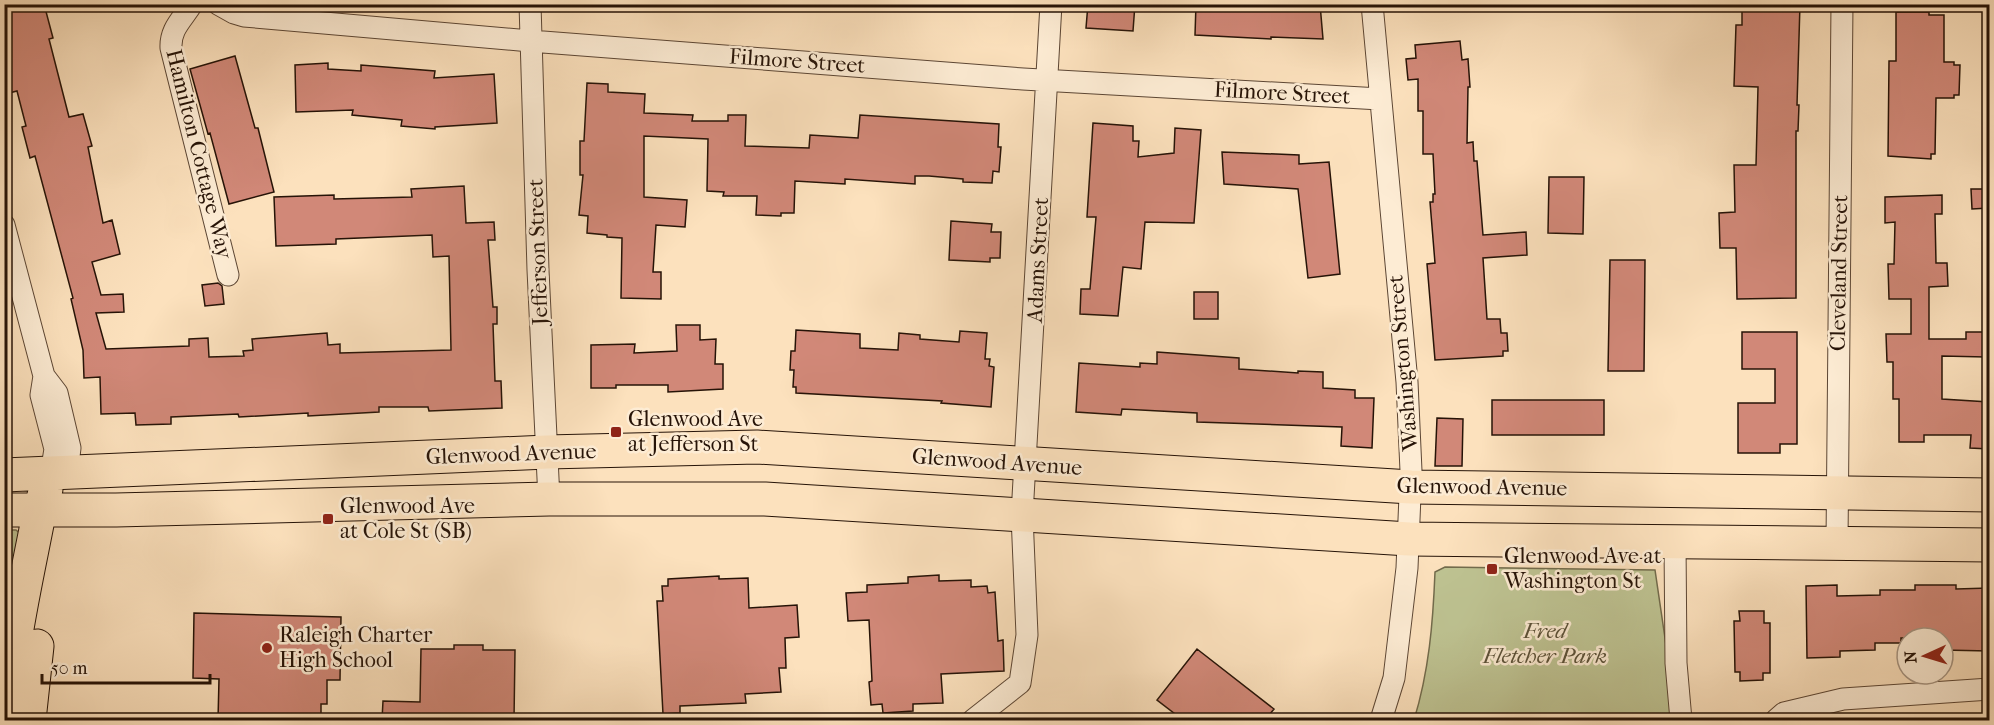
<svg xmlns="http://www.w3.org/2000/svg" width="1994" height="725" font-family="'IM FELL French Canon',serif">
  <rect width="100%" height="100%" fill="#fce1bd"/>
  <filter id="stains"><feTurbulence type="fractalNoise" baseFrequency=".00333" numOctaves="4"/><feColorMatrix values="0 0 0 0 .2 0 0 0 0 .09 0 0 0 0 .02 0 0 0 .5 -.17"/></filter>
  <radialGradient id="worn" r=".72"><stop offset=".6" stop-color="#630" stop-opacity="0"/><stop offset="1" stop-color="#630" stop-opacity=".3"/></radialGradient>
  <!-- green -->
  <path fill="#bec392" stroke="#726b4c" stroke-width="1.5" d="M 5,530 L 16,530 L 25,538 L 5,615 Z
    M 1445,567 L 1655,570 L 1677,720 L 1414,720 C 1429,671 1433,623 1435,572 Z"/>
  <!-- building -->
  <path fill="#d18878" stroke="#261307" stroke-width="1.5" d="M 4,4 L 44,4 L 53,38 L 49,39 L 69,117 L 83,114 L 92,146 L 88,147 L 103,223 L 112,220 L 120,254 L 92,262 L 101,295 L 123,294 L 124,312 L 96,313 L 106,349 L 189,346 L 189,339 L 208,338 L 209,357 L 244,356 L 243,351 L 253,350 L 252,339 L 327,333 L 328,345 L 340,344 L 340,353 L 451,350 L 449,256 L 433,257 L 432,235 L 336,239 L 336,244 L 276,246 L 274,197 L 334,195 L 334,199 L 412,197 L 411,189 L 464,186 L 466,223 L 494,222 L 495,240 L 488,240 L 493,307 L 497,307 L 497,324 L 493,324 L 495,381 L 501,381 L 502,408 L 429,411 L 428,407 L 379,407 L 379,412 L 308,416 L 308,413 L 239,417 L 238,414 L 171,417 L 171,424 L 136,425 L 135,413 L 101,414 L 100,377 L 84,378 L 83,350 L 71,299 L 73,298 L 35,156 L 30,158 L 22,127 L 26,126 L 17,91 L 9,93 L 4,75 Z
    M 1088,4 L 1135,4 L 1133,31 L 1086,28 Z
    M 1196,4 L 1320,4 L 1323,39 L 1271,37 L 1271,39 L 1195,35 Z
    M 1742,4 L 1800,4 L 1797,105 L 1799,105 L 1798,131 L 1796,131 L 1796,298 L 1737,299 L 1736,248 L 1720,248 L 1719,213 L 1735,212 L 1734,165 L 1756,165 L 1758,87 L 1734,86 L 1736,25 L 1742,25 Z
    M 1896,12 L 1929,12 L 1929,15 L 1944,15 L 1944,62 L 1954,62 L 1954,65 L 1960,65 L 1959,95 L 1954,95 L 1954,98 L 1936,98 L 1935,154 L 1931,154 L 1931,159 L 1888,156 L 1889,61 L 1896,61 Z
    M 1460,41 L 1462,60 L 1468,59 L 1470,87 L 1468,87 L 1467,143 L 1473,142 L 1474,161 L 1477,161 L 1483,235 L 1526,232 L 1527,255 L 1483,258 L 1487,319 L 1500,319 L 1501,333 L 1507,333 L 1508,351 L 1503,351 L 1503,356 L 1435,360 L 1427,264 L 1435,263 L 1430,202 L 1433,202 L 1433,194 L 1435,194 L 1433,154 L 1423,154 L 1423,111 L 1418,111 L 1418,79 L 1408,80 L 1406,59 L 1416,58 L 1415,45 Z
    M 235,56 L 255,128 L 258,128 L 274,192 L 229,204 L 210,133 L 208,134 L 190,69 Z
    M 328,63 L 328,69 L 361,71 L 361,65 L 435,71 L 434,78 L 494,74 L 497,123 L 435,127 L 435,129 L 401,126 L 402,120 L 352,115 L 353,110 L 296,112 L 295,65 Z
    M 587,83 L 608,84 L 608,92 L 645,94 L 644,113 L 693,115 L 692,121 L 728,121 L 728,115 L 746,115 L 745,146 L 809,148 L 810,135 L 858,138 L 860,115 L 999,124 L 998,147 L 1001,147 L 999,172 L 993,171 L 992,183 L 963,182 L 963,179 L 929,176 L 915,176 L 915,184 L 845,179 L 845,184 L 795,181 L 794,213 L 781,213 L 781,216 L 756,215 L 757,196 L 723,196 L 724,192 L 707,191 L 708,139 L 644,136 L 644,197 L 687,200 L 685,227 L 656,225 L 653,272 L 661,272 L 661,299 L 621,298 L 622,238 L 607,237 L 607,235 L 587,233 L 588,216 L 579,215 L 583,175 L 580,175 L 580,141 L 584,141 Z
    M 1093,123 L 1133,126 L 1133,141 L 1139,141 L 1138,157 L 1174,153 L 1175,128 L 1201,130 L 1194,223 L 1145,222 L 1141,269 L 1123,267 L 1118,316 L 1080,314 L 1081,289 L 1090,289 L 1096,217 L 1087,217 Z
    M 1222,152 L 1299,155 L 1299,164 L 1329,162 L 1340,274 L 1308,278 L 1298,189 L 1224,184 Z
    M 1549,177 L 1584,177 L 1583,234 L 1548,233 Z
    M 1971,189 L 1989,189 L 1989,208 L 1972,209 Z
    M 1942,195 L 1942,214 L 1935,214 L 1936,263 L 1947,263 L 1948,286 L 1929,287 L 1929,339 L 1966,339 L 1966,332 L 1986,332 L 1986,357 L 1942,356 L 1942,399 L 1989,402 L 1989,449 L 1970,448 L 1971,435 L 1924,435 L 1924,442 L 1899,442 L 1899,399 L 1893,399 L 1893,362 L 1887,362 L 1886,334 L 1911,334 L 1911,299 L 1889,299 L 1888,264 L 1894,264 L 1895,222 L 1885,223 L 1885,197 Z
    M 951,221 L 992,224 L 991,232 L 1001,232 L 1000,258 L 990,258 L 990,262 L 949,260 Z
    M 1610,260 L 1645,260 L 1644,371 L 1608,371 Z
    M 218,283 L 222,286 L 224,304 L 205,306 L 202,285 Z
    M 1194,292 L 1218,292 L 1218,319 L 1194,319 Z
    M 676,325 L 700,325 L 700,340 L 716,339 L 715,364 L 723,364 L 723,389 L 668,392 L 668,385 L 616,385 L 616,388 L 591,388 L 591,345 L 635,344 L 634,353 L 677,351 Z
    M 796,330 L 860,334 L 860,348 L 898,350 L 899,333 L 920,335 L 920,339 L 959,342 L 960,331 L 987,333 L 985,359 L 990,359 L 989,366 L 994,367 L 991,407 L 941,403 L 942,401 L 796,393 L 796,387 L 793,387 L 794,370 L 790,370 L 791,351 L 795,351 Z
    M 1742,332 L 1797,332 L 1797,444 L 1780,444 L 1780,453 L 1738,453 L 1738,403 L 1775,403 L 1775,369 L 1742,369 Z
    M 1157,352 L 1239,358 L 1239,369 L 1298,373 L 1298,371 L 1323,372 L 1323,388 L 1355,390 L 1355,398 L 1374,398 L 1372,448 L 1341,446 L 1342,427 L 1197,422 L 1197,413 L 1122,409 L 1121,415 L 1076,412 L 1079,363 L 1140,367 L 1140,363 L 1157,364 Z
    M 1492,400 L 1604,400 L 1604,435 L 1492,435 Z
    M 1437,418 L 1463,419 L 1462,466 L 1435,466 Z
    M 939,575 L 939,581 L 971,580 L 971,587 L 987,586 L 988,593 L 995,592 L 998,641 L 1003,640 L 1004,671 L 941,674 L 943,703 L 913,704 L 913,711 L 883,713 L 882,704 L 871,705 L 869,682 L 872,681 L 869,620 L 848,621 L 846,593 L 867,592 L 867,585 L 908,583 L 908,577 Z
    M 719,576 L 719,579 L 748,578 L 749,608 L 797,605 L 799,637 L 785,638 L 786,668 L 779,668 L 781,692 L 745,694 L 746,703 L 680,706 L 680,713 L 663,714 L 657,601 L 663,601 L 662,586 L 668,586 L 668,579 Z
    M 1837,585 L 1837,596 L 1880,595 L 1880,590 L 1915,590 L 1915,585 L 1956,585 L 1956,589 L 1989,588 L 1989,651 L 1943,650 L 1943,638 L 1901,638 L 1901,643 L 1875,643 L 1875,650 L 1840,651 L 1840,657 L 1807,658 L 1806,586 Z
    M 1739,611 L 1764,611 L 1764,623 L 1770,623 L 1770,673 L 1763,673 L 1763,680 L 1740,681 L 1740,672 L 1735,672 L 1734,621 L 1740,621 Z
    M 194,613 L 341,617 L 340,680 L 327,680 L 327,704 L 321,704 L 321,720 L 218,720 L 219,679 L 193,678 Z
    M 454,645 L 483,645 L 483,650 L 515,650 L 514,720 L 382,720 L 383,701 L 420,702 L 421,649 L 454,649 Z
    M 1197,649 L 1274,709 L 1265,720 L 1183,720 L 1157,700 Z"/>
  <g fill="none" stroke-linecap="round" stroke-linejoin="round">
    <!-- street casing -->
    <g stroke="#5c4634" stroke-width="23">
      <path id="street" d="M 192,4 C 182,20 170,29 171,48 L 228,275
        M 218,4 L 234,13 L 244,16 L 530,41 L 1023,79 L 1380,99
        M 530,4 L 538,270 L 549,499
        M 1372,4 L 1407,382 L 1411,471 L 1407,568 L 1394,678 L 1381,720
        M 4,225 L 44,376 L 57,393 L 70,448 L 67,473
        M 44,376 L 41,395 L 55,449 L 51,474
        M 1675,542 L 1676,663 L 1681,720
        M 1837,542 L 1842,4
        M 973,720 L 1020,683 L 1027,635 L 1022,515 L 1051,4
        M 1776,720 L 1784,713 L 1843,699 L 1990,689"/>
    </g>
    <!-- primary casing -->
    <g stroke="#261307" stroke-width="35">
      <path id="primary" d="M 4,475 L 547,452 L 757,447 L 1411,487 L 1990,495
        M 4,510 L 116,510 L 549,499 L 765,499 L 1409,539 L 1990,545
        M 7,720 C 9,652 27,577 40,509 L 46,489
        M 29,720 L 37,646"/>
    </g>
    <!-- street -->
    <use href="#street" stroke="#fdecd4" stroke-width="21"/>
    <!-- primary -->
    <use href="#primary" stroke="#fce1bd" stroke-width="33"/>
  </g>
  <!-- markers -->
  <g fill="#8f2418" stroke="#fdecd4" stroke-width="2">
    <rect x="610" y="426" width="12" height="12" rx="3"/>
    <rect x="322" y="513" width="12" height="12" rx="3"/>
    <rect x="1486" y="563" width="12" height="12" rx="3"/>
    <circle cx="267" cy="648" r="6"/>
  </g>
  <g text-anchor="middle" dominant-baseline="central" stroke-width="5" stroke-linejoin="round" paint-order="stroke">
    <!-- street labels -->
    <g font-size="22" fill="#261307" stroke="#fdecd4">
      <text transform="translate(797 61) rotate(4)">Filmore Street</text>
      <text transform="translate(1282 93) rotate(3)">Filmore Street</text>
      <text transform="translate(199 154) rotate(76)">Hamilton Cottage Way</text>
      <text transform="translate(538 252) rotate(-92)">Jefferson Street</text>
      <text transform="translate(1038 260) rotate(-87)">Adams Street</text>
      <text transform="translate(1839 273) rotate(-89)">Cleveland Street</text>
      <text transform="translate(1403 363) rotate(-95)">Washington Street</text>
      <text transform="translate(511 454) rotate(-2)">Glenwood Avenue</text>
      <text transform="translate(997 462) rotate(4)">Glenwood Avenue</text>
      <text transform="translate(1482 487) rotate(1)">Glenwood Avenue</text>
    </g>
    <!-- poi labels -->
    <g font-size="22" fill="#261307" stroke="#fdecd4" text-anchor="start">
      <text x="628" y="419">Glenwood Ave<tspan x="628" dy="25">at Jefferson St</tspan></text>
      <text x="340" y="506">Glenwood Ave<tspan x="340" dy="25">at Cole St (SB)</tspan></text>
      <text x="1504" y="556">Glenwood Ave at<tspan x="1504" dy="25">Washington St</tspan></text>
      <text x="279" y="635">Raleigh Charter<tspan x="279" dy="25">High School</tspan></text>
    </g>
    <!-- park labels -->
    <g font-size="22" font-style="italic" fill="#5b5138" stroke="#fdecd4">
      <text x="1545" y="631">Fred<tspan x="1545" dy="25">Fletcher Park</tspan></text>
    </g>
  </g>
  <!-- margin -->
  <rect width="1994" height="725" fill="none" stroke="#fce1bd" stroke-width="24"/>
  <rect x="6" y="6" width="1982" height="713" fill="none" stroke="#261307" stroke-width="3"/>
  <rect x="12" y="12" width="1970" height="701" fill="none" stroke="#261307" stroke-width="1.5"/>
  <!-- north arrow -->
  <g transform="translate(1925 656) rotate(266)"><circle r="28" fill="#fdecd4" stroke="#a79582" stroke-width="1.5"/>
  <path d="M0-4.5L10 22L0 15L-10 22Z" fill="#8f2418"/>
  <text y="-9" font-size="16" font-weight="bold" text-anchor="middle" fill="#261307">N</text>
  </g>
  <!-- scale -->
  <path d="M42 674v9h168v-9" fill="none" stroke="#261307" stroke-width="3"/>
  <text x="51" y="674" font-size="18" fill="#261307" stroke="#fdecd4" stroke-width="4.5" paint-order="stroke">50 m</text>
  <rect width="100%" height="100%" filter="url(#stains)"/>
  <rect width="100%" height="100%" fill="url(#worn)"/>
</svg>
